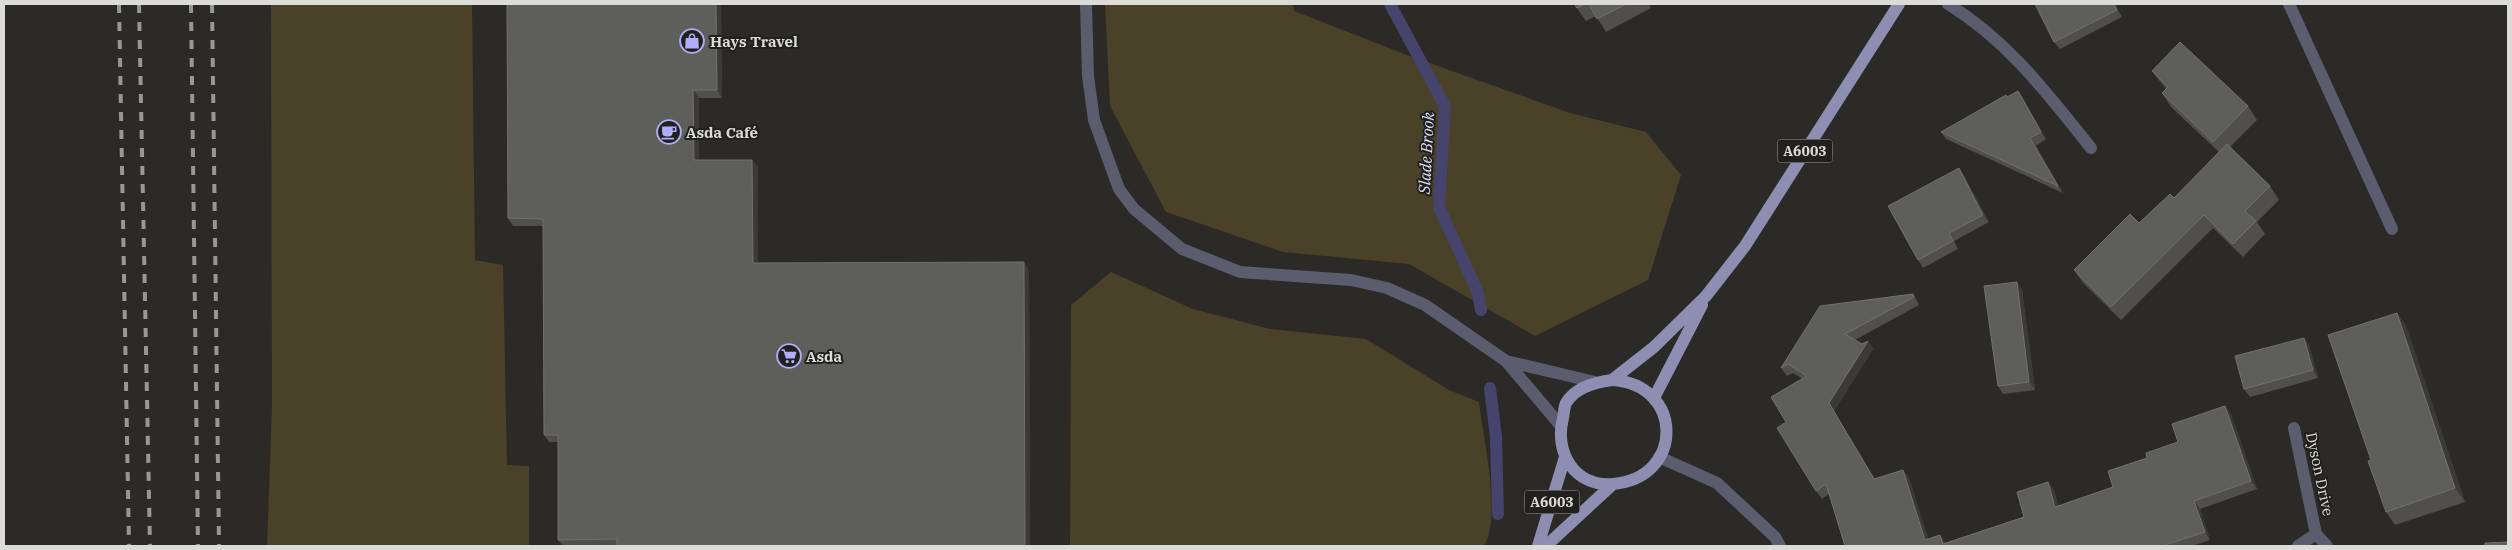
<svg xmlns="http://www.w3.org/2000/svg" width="2512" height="550" font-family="'IBM Plex Serif',serif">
  <rect width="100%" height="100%" fill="#2b2a26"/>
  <!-- green -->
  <path fill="#494229" d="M 271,4 L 472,4 L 475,260 L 503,265 L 507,465 L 529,466 L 529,546 L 267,546 L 272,408 Z
    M 1105,4 L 1293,4 L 1294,11 L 1407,55 L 1570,113 L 1646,132 L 1681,175 L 1648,280 L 1535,336 L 1409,264 L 1283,252 L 1166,212 L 1110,106 Z
    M 1111,272 L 1193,309 L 1270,329 L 1366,339 L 1449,390 L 1479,402 C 1483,438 1502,516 1484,546 L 1070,546 L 1071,305 Z"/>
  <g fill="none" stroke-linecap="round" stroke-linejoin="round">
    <!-- stream -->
    <path stroke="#46446c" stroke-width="12" d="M 1390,4 L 1445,106 L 1439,207 L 1478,293 L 1481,310
      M 1490,388 L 1496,437 L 1498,514"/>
    <!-- service -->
    <path stroke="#5c5c6f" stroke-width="12" d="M 1086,4 L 1088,76 L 1094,120 L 1119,189 L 1134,209 L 1182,249 L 1240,272 L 1351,280 L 1387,288 L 1425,305 L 1506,361 L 1561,426
      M 2289,4 L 2392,229
      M 1506,361 L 1595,382"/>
    <!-- minor -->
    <path stroke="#5c5c6f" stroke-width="12" d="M 1948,4 C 2008,41 2047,93 2091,148
      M 2294,428 L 2316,534 L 2327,546
      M 1659,457 L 1717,483 L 1775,537 L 1780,546
      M 2298,546 L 2316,534"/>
    <!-- primary -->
    <path stroke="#8e8eb3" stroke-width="12" d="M 1612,380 L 1654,347 L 1706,296 L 1745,246 L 1899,4
      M 1612,380 C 1684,384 1685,478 1613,484 C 1575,487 1554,453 1563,418 C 1564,414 1564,407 1566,403 C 1575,388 1596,382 1612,380 Z
      M 1654,398 L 1702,305
      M 1538,546 L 1565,457
      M 1546,546 L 1613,484"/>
    <!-- rail -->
    <path stroke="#979793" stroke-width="4" stroke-dasharray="9 9" stroke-linecap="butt" d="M 119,4 L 129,546
      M 139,4 L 150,546
      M 191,4 L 198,546
      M 212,4 L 219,546"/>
  </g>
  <!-- wall -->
  <path fill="#504f4b" d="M 507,4 L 721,4 L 722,98 L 699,98 L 699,160 L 752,160 L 758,167 L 758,263 L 1029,270 L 1030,546 L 563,546 L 558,540 L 558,442 L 549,442 L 544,435 L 543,226 L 513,226 L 508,218 Z
    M 1574,4 L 1649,4 L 1651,8 L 1606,32 L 1596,16 L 1586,21 Z
    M 2115,4 L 2122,17 L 2060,49 L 2054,42 Z
    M 2152,71 L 2248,106 L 2257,120 L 2230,147 L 2270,186 L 2279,200 L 2257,222 L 2265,234 L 2243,257 L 2213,228 L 2121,320 L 2083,283 L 2074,270 L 2174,198 L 2219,152 L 2171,107 L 2162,93 L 2166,89 L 2162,84 Z
    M 2018,91 L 2023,98 L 2046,139 L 2036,146 L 2063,193 L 1946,139 L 1941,132 Z
    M 1959,168 L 1964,176 L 1989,222 L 1954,241 L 1958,249 L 1923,268 L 1918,260 Z
    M 2022,289 L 2035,390 L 2003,394 L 1998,386 Z
    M 1913,294 L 1918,302 L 1919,305 L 1855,340 L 1862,344 L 1868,341 L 1873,349 L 1834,411 L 1875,479 L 1903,470 L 1909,478 L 1928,539 L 1946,543 L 2024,517 L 2048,482 L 2054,490 L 2058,506 L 2113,487 L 2147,458 L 2178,442 L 2225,406 L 2231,414 L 2257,489 L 2200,509 L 2210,540 L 2192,546 L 1845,546 L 1829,494 L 1822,499 L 1816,491 L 1786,422 L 1803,379 L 1793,373 L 1787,376 L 1781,368 Z
    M 2397,313 L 2406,326 L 2465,502 L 2395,525 L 2386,512 L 2371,460 Z
    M 2304,338 L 2309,345 L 2318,378 L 2250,397 L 2244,389 Z"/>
  <!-- shaded-wall -->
  <path fill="#3b3a36" d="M 716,4 L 721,4 L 722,98 L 717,90 Z
    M 2114,4 L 2115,4 L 2122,17 L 2117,10 Z
    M 693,90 L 699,98 L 699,168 L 694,160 Z
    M 2018,91 L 2023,98 L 2046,139 L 2041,132 Z
    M 2030,138 L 2036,146 L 2063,193 L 2058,186 Z
    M 752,160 L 758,167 L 758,271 L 753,263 Z
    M 1959,168 L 1964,176 L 1989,222 L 1983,215 Z
    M 1024,262 L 1029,270 L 1030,546 L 1025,546 Z
    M 2017,282 L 2022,289 L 2035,390 L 2029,382 Z
    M 1913,294 L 1918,302 L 1919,305 L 1914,297 Z
    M 2397,313 L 2406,326 L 2465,502 L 2455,488 Z
    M 2304,338 L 2309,345 L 2318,378 L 2313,370 Z
    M 1868,341 L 1873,349 L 1834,411 L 1880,487 L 1829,403 Z
    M 2225,406 L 2231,414 L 2257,489 L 2251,481 Z
    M 1903,470 L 1909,478 L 1930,546 L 1925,540 Z
    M 2048,482 L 2054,490 L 2061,515 L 2055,507 Z
    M 2194,501 L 2200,509 L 2210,540 L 2205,532 Z
    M 1940,535 L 1946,543 L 1943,544 Z"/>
  <!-- building -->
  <path fill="#5e5e5a" stroke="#72716e" d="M 507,4 L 716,4 L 717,90 L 693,90 L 694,160 L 752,160 L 753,263 L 1024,262 L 1025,546 L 617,546 L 617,539 L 558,540 L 558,435 L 544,435 L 543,219 L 508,218 Z
    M 1574,4 L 1585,4 L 1577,8 Z
    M 1589,4 L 1626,4 L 1597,19 Z
    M 2035,4 L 2114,4 L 2117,10 L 2054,42 Z
    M 2180,42 L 2248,106 L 2213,142 L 2162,93 L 2168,87 L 2152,71 Z
    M 2018,91 L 2041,132 L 2030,138 L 2058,186 L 1941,132 L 2006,95 L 2007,97 Z
    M 2227,144 L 2270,186 L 2245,211 L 2256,221 L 2233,244 L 2204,215 L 2111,307 L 2074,270 L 2130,214 L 2139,223 L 2170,194 L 2174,198 Z
    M 1959,168 L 1983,215 L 1949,233 L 1953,241 L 1918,260 L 1888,206 Z
    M 2017,282 L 2029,382 L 1998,386 L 1984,286 Z
    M 1913,294 L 1914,297 L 1845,334 L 1862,344 L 1868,341 L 1829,403 L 1874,479 L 1903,470 L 1925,540 L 1940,535 L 1943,544 L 2024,517 L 2017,492 L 2048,482 L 2055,507 L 2113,487 L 2108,471 L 2147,458 L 2146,453 L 2178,442 L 2172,424 L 2225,406 L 2251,481 L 2194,501 L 2205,532 L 2162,546 L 1845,546 L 1826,484 L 1816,491 L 1777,428 L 1786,422 L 1771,397 L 1807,376 L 1788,364 L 1781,368 L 1820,306 Z
    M 2397,313 L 2455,488 L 2386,512 L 2368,461 L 2371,460 L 2328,335 Z
    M 2304,338 L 2313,370 L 2244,389 L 2235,356 Z
    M 2508,542 L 2508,546 L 2485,546 L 2485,543 Z"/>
  <!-- icons -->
  <defs>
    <g id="shop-ring" transform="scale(1.25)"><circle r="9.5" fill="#21201d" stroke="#b0aefa" stroke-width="1.5"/><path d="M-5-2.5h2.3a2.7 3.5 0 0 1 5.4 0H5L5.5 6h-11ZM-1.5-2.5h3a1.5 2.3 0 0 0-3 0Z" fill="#b0aefa"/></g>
    <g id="cafe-ring" transform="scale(1.25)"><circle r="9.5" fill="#21201d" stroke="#b0aefa" stroke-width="1.5"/><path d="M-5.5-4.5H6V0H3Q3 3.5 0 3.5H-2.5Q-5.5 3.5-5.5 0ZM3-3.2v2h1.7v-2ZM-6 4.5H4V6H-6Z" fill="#b0aefa"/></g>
    <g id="supermarket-ring" transform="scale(1.25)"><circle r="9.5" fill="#21201d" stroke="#b0aefa" stroke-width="1.5"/><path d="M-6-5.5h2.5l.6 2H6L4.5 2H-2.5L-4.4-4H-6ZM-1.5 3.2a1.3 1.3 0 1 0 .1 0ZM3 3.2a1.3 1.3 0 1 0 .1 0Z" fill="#b0aefa"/></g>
  </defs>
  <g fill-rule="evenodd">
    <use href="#shop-ring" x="692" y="41"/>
    <use href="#cafe-ring" x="669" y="132"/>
    <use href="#supermarket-ring" x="789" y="356"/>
  </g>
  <g text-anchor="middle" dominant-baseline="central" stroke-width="4" stroke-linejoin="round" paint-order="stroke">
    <!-- shield labels -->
    <g fill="#21201d" stroke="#a3a3a0" stroke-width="1">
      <rect x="1777.5" y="139.5" width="55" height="23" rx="4"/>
      <rect x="1524.5" y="490.5" width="55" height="23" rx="4"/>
    </g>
    <g font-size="14" font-weight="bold" fill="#dbdbd8">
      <text x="1805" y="151">A6003</text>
      <text x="1552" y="502">A6003</text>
    </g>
    <!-- poi labels -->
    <g font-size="15" font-weight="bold" fill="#dbdbd8" stroke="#21201d" text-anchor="start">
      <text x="710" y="41">Hays Travel</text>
      <text x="686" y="132">Asda Café</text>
      <text x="806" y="356">Asda</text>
    </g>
    <!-- street labels -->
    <g font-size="15" fill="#dbdbd8" stroke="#21201d">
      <text transform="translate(2320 474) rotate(78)">Dyson Drive</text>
    </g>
    <!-- water labels -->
    <g font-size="16" font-style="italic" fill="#e1e2fe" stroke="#21201d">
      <text transform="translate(1426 153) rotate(-87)">Slade Brook</text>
    </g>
  </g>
  <!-- border -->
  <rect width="2512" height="550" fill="none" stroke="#dbdbd8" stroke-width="10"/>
</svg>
